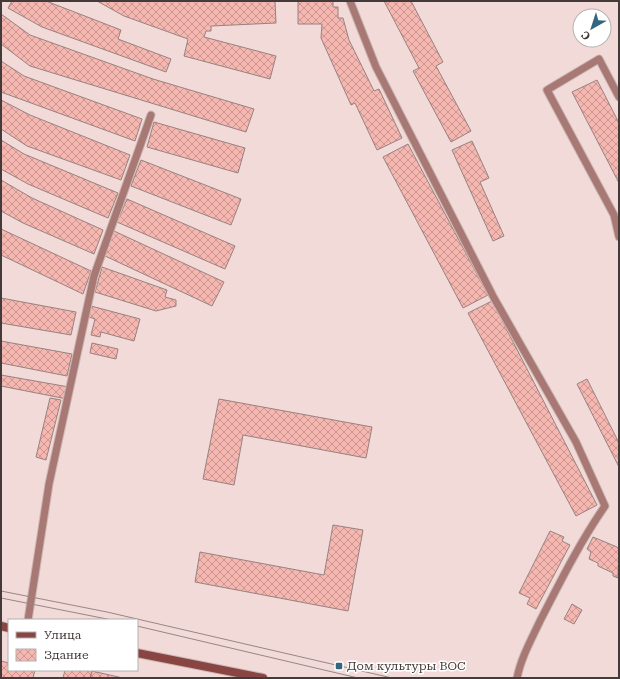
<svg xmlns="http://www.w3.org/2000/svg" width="620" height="679" font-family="'Roboto Serif',serif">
  <defs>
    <pattern id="building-cross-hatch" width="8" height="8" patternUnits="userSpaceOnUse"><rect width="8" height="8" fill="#f7b7b1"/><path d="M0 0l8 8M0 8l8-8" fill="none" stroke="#ca9691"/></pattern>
  </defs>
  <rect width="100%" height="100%" fill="#f1dad7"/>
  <!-- building -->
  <path fill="url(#building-cross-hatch)" stroke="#978280" d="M 12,1 L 46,1 L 121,30 L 118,39 L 171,59 L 166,72 L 42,27 L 8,8 Z
    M 97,1 L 275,1 L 276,23 L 211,26 L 211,31 L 206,31 L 204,37 L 276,56 L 270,79 L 184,56 L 188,39 L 124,16 Z
    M 298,1 L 333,1 L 333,7 L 338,7 L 338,18 L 343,18 L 349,40 L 374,91 L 379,89 L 402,138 L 377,150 L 355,103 L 351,105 L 321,38 L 322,24 L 298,24 Z
    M 384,1 L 411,1 L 443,62 L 436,66 L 471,131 L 451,142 L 413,71 L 419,68 Z
    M 1,14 L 30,35 L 153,79 L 254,109 L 246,132 L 30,66 L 1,44 Z
    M 1,61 L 24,76 L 142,119 L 135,141 L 1,92 Z
    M 597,80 L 619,123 L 619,183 L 572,92 Z
    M 1,100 L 30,115 L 130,155 L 121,180 L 27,146 L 1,129 Z
    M 154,122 L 245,148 L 238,173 L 147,147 Z
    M 1,140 L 24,154 L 118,193 L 108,218 L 28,184 L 1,169 Z
    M 472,141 L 489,178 L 480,182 L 504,236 L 493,241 L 452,150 Z
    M 408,144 L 488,295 L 463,308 L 383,157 Z
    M 141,160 L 241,199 L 231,225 L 131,186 Z
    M 1,180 L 32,198 L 103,230 L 94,254 L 23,223 L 1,211 Z
    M 127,199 L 235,246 L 225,269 L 117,222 Z
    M 1,229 L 91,271 L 83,294 L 1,255 Z
    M 114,231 L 224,282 L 212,306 L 103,255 Z
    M 102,267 L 167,290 L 165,297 L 176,300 L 176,306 L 156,311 L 95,292 Z
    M 1,298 L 76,312 L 71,335 L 1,323 Z
    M 492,301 L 597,505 L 576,516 L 468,313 Z
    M 91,306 L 140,319 L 134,341 L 101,332 L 100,337 L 91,335 L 95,319 L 89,317 Z
    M 1,341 L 72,354 L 67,376 L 1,363 Z
    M 92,343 L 118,349 L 116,359 L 90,353 Z
    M 1,375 L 69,387 L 67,399 L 1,386 Z
    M 587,379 L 619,443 L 619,467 L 577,384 Z
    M 50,398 L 61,400 L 46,460 L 36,457 Z
    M 219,399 L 372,427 L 366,458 L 243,435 L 234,485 L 203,479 Z
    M 333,525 L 363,530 L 348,611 L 195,582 L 200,552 L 324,575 Z
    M 550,531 L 564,537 L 562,541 L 570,545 L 536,609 L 527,604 L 530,598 L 519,593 Z
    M 593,537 L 617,547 L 619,550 L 618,578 L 613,576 L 613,573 L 598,566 L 598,563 L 589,559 L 591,552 L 587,549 Z
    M 572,604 L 582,610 L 574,624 L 564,619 Z
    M 1,661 L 9,663 L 9,670 L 35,670 L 33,678 L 1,678 Z
    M 65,670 L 88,670 L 92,671 L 90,678 L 63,678 Z
    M 92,671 L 123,678 L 90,678 Z"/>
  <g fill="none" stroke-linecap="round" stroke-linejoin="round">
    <!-- lane casing -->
    <g stroke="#cbb7b4" stroke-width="9">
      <path id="lane" d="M 350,1 L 376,67 L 494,298 L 576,442 L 605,506 C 580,542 560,582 540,621 C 531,640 521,658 517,678
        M 619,97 L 599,59 L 547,90 L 614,215 L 619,237
        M 28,620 L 49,484 L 94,276 L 151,115"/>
    </g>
    <!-- secondary casing -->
    <g stroke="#cbb7b4" stroke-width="10">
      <path id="secondary" d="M 1,626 L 9,628
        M 137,653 L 263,678"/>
    </g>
    <!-- lane -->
    <use href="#lane" stroke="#a87874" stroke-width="7"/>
    <!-- secondary -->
    <use href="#secondary" stroke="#884541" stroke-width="8"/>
    <!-- tram -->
    <path stroke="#968785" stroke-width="1" d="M 1,591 L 107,612 L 392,678
      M 1,598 L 112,620
      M 137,626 L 358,678"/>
  </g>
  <!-- markers -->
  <rect fill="#326682" stroke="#fff" stroke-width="1.5" x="335" y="662" width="8" height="8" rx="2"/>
  <g text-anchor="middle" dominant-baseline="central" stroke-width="3" stroke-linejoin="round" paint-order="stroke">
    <!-- poi labels -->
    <g font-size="12" fill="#433a39" stroke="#fff" text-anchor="start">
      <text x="347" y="666">Дом культуры ВОС</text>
    </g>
  </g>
  <!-- border -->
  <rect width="620" height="679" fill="none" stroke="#433a39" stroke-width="4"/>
  <!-- legend -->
  <rect x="8" y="619" width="130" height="52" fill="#ffffff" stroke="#b4b0b0"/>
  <rect x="16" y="632" width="20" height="6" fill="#884541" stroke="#b4b0b0"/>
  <text x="44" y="639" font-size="12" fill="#433a39">Улица</text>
  <rect x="16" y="649" width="20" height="12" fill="url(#building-cross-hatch)" stroke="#b4b0b0"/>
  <text x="44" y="659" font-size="12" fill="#433a39">Здание</text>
  <!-- north arrow -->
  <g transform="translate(592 28) rotate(219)"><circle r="19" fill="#ffffff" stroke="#b4b0b0"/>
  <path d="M0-3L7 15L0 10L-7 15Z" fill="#326682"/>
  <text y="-6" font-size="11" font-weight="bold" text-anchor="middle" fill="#433a39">С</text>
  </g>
</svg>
